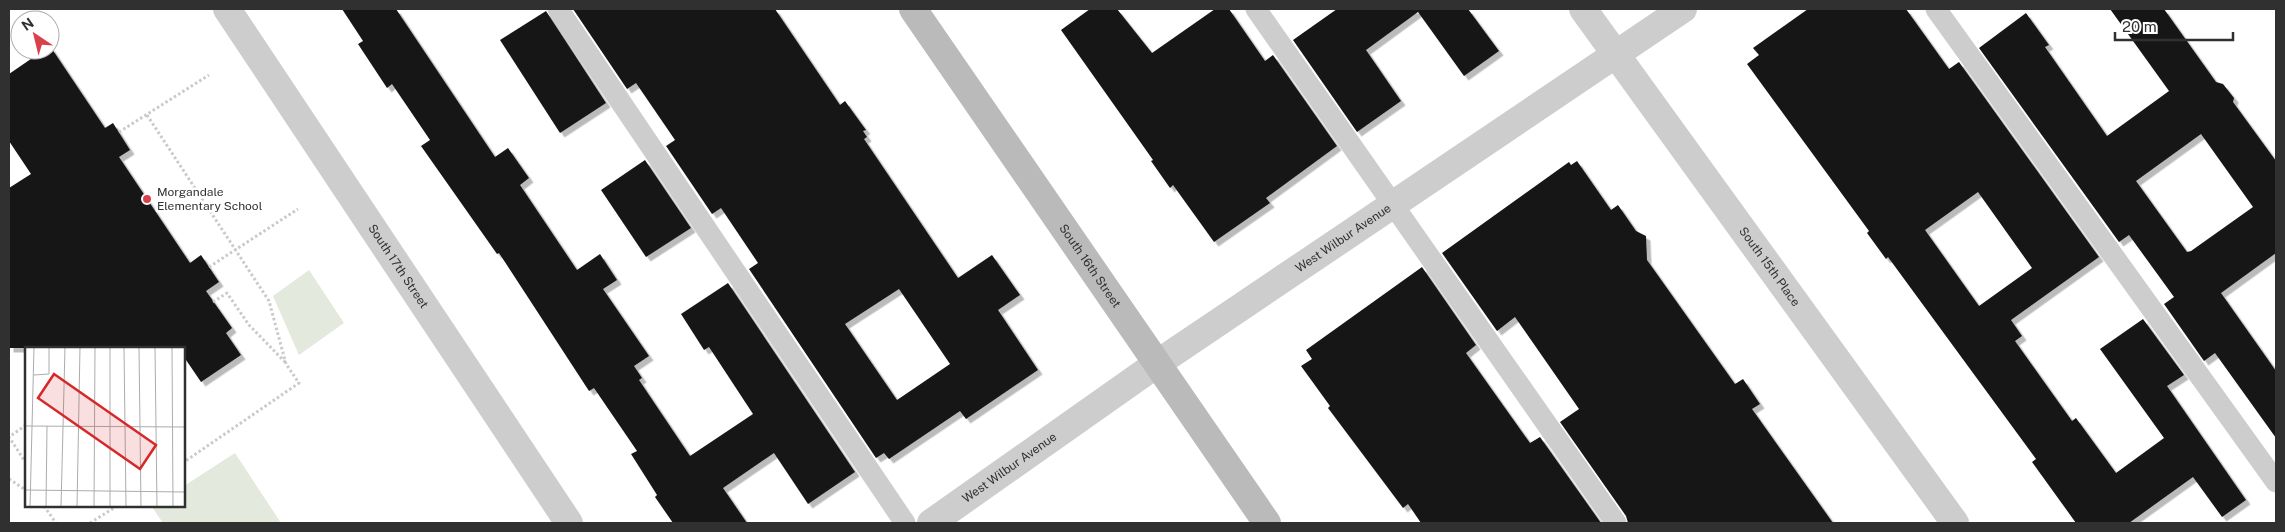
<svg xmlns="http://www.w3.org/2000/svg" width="2285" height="532" font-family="'Public Sans',sans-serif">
  <defs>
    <filter id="shadow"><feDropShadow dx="4.5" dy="4.5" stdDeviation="0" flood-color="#0004"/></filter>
  </defs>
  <rect width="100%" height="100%" fill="#fff"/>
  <!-- green -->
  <path fill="#e3e9dd" d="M 309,270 L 344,323 L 299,355 L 273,296 Z
    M 235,453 L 281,523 L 163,523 L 152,507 L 184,506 L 184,486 Z"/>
  <!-- building -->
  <path fill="#171717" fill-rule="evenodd" filter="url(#shadow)" d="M 342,9 L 396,9 L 495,157 L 508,148 L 529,178 L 520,185 L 577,270 L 600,254 L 617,280 L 603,289 L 649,356 L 634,366 L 642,378 L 639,380 L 690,456 L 753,414 L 709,347 L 704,350 L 681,314 L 728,283 L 855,472 L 808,504 L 774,453 L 723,488 L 747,523 L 673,523 L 655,497 L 657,495 L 631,454 L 637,451 L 594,388 L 589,391 L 499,253 L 497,254 L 421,146 L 430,140 L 392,84 L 387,88 L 358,44 L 363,41 Z
    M 573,9 L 775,9 L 840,105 L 845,101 L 866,130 L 863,131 L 867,137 L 864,139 L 958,278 L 992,255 L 1020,295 L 998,310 L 1038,370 L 966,419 L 960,411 L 889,459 L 884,453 L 876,458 L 749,269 L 758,263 L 721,208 L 712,214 L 666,146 L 675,140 L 636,83 L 627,89 ZM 899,289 L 950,364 L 897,400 L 845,324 Z
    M 1090,9 L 1117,9 L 1152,53 L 1215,9 L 1229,9 L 1265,61 L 1273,55 L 1337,146 L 1266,198 L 1270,203 L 1214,242 L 1173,185 L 1170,188 L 1151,161 L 1153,160 L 1061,30 Z
    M 1337,9 L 1468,9 L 1499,51 L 1464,76 L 1418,12 L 1366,50 L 1401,101 L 1357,132 L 1293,40 Z
    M 1808,9 L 1906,9 L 1949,69 L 1959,62 L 2099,257 L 2011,320 L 2022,336 L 2015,341 L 2072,421 L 2076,418 L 2116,473 L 2164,438 L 2100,349 L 2143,319 L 2184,375 L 2167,386 L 2246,500 L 2222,517 L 2193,477 L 2129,523 L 2076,523 L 2032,462 L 2036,459 L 1888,257 L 1886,259 L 1867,233 L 1869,231 L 1747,64 L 1759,55 L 1753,48 ZM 1978,192 L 2032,268 L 1979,306 L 1925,230 Z
    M 2110,9 L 2164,9 L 2216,82 L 2223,84 L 2234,98 L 2233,102 L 2276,161 L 2276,253 L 2221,293 L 2276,371 L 2276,438 L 2215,353 L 2204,361 L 2164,304 L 2174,297 L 2129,235 L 2119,242 L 1979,48 L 2026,13 L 2049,45 L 2045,47 L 2107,136 L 2169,91 ZM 2201,134 L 2253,207 L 2191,251 L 2187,252 L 2136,181 Z
    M 546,11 L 606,103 L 560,133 L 500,40 Z
    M 50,46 L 105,128 L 113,123 L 130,150 L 119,157 L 190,263 L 201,255 L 219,282 L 206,291 L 232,328 L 226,333 L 241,355 L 201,382 L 184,357 L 184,348 L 9,348 L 9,188 L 31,174 L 9,141 L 9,74 L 44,50 L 50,50 Z
    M 645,160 L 691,228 L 646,257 L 601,190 Z
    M 1577,161 L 1611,210 L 1618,205 L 1636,231 L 1646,236 L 1647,260 L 1735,384 L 1743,379 L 1760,404 L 1752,409 L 1833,523 L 1628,523 L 1626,516 L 1560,422 L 1579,409 L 1515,317 L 1497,331 L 1442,253 L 1569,162 L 1571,165 Z
    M 1422,267 L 1476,345 L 1466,353 L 1530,443 L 1540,437 L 1601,523 L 1421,523 L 1408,504 L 1403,508 L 1328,408 L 1330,406 L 1301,366 L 1312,359 L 1306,350 Z"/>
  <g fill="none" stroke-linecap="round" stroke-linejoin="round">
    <!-- path -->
    <path stroke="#cacaca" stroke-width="3" stroke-dasharray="2.5 2.5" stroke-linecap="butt" d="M 147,115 L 269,301 L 286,364 L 299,383 L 184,462
      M 119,132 L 209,75
      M 209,267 L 298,209
      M 213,302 L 227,293 L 249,325 L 285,362
      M 26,425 L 9,437 L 26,463
      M 9,479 L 26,490
      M 44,506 L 56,523
      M 90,523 L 117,506"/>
    <!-- lane -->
    <path stroke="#cdcdcd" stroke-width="21" d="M 558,9 L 905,523
      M 1256,9 L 1616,523
      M 1936,9 L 2276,482"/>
    <!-- street -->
    <g stroke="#cdcdcd" stroke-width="28">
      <path id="s1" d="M 227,9 L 569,523"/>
      <path id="s2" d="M 1583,9 L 1955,523"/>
      <path id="s3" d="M 931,523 L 1158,363 L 1683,9"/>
    </g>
    <!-- secondary -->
    <path stroke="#bababa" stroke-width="28" id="s4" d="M 913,9 L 1267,523"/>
  </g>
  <!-- markers -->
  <circle fill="#d8414c" stroke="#fff" stroke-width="2" cx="147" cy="199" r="5"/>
  <g text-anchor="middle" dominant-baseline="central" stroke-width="5" stroke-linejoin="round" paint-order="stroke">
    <!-- poi labels -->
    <g font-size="12" fill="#303030" stroke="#fff" text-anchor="start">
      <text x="157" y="192">Morgandale<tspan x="157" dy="14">Elementary School</tspan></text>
    </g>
    <!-- street labels -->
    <g font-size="12" fill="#303030" stroke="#fff">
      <text stroke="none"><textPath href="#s3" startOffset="501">West Wilbur Avenue</textPath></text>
      <text stroke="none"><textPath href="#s4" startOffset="312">South 16th Street</textPath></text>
      <text stroke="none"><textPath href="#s1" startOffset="309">South 17th Street</textPath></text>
      <text stroke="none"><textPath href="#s2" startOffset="318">South 15th Place</textPath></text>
      <text stroke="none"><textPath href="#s3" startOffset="96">West Wilbur Avenue</textPath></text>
    </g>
  </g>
  <!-- overview -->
  <g transform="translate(25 347)">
    <rect width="160" height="160" fill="#fff"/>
    <path fill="none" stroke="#acacac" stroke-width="1" d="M 85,0 L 85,160M 99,0 L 101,160M 114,0 L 116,160M 130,0 L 132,160M 147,0 L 148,160M 9,28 L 24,27 L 24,0M 0,79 L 160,80M 0,143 L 160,145M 5,160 L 9,0M 21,160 L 22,79M 36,160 L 40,0M 52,160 L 55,0M 69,160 L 70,0"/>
    <path fill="#d62828" fill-opacity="0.15" stroke="#d62828" stroke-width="2.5" d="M 29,27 L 131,98 L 115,122 L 13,51 Z"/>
    <rect width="160" height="160" fill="none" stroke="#303030" stroke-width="2.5"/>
  </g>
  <!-- border -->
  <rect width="2285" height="532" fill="none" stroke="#303030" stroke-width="20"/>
  <!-- north arrow -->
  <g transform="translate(35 35) rotate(325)"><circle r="24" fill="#ffffff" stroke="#acacac"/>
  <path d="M0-4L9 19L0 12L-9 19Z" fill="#d8414c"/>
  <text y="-8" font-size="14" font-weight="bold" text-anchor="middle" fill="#303030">N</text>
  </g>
  <!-- scale -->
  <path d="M2115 32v8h118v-8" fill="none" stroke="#303030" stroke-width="2.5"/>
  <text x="2122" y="32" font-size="15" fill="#303030" stroke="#ffffff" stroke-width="4" paint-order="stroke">20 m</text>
</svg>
